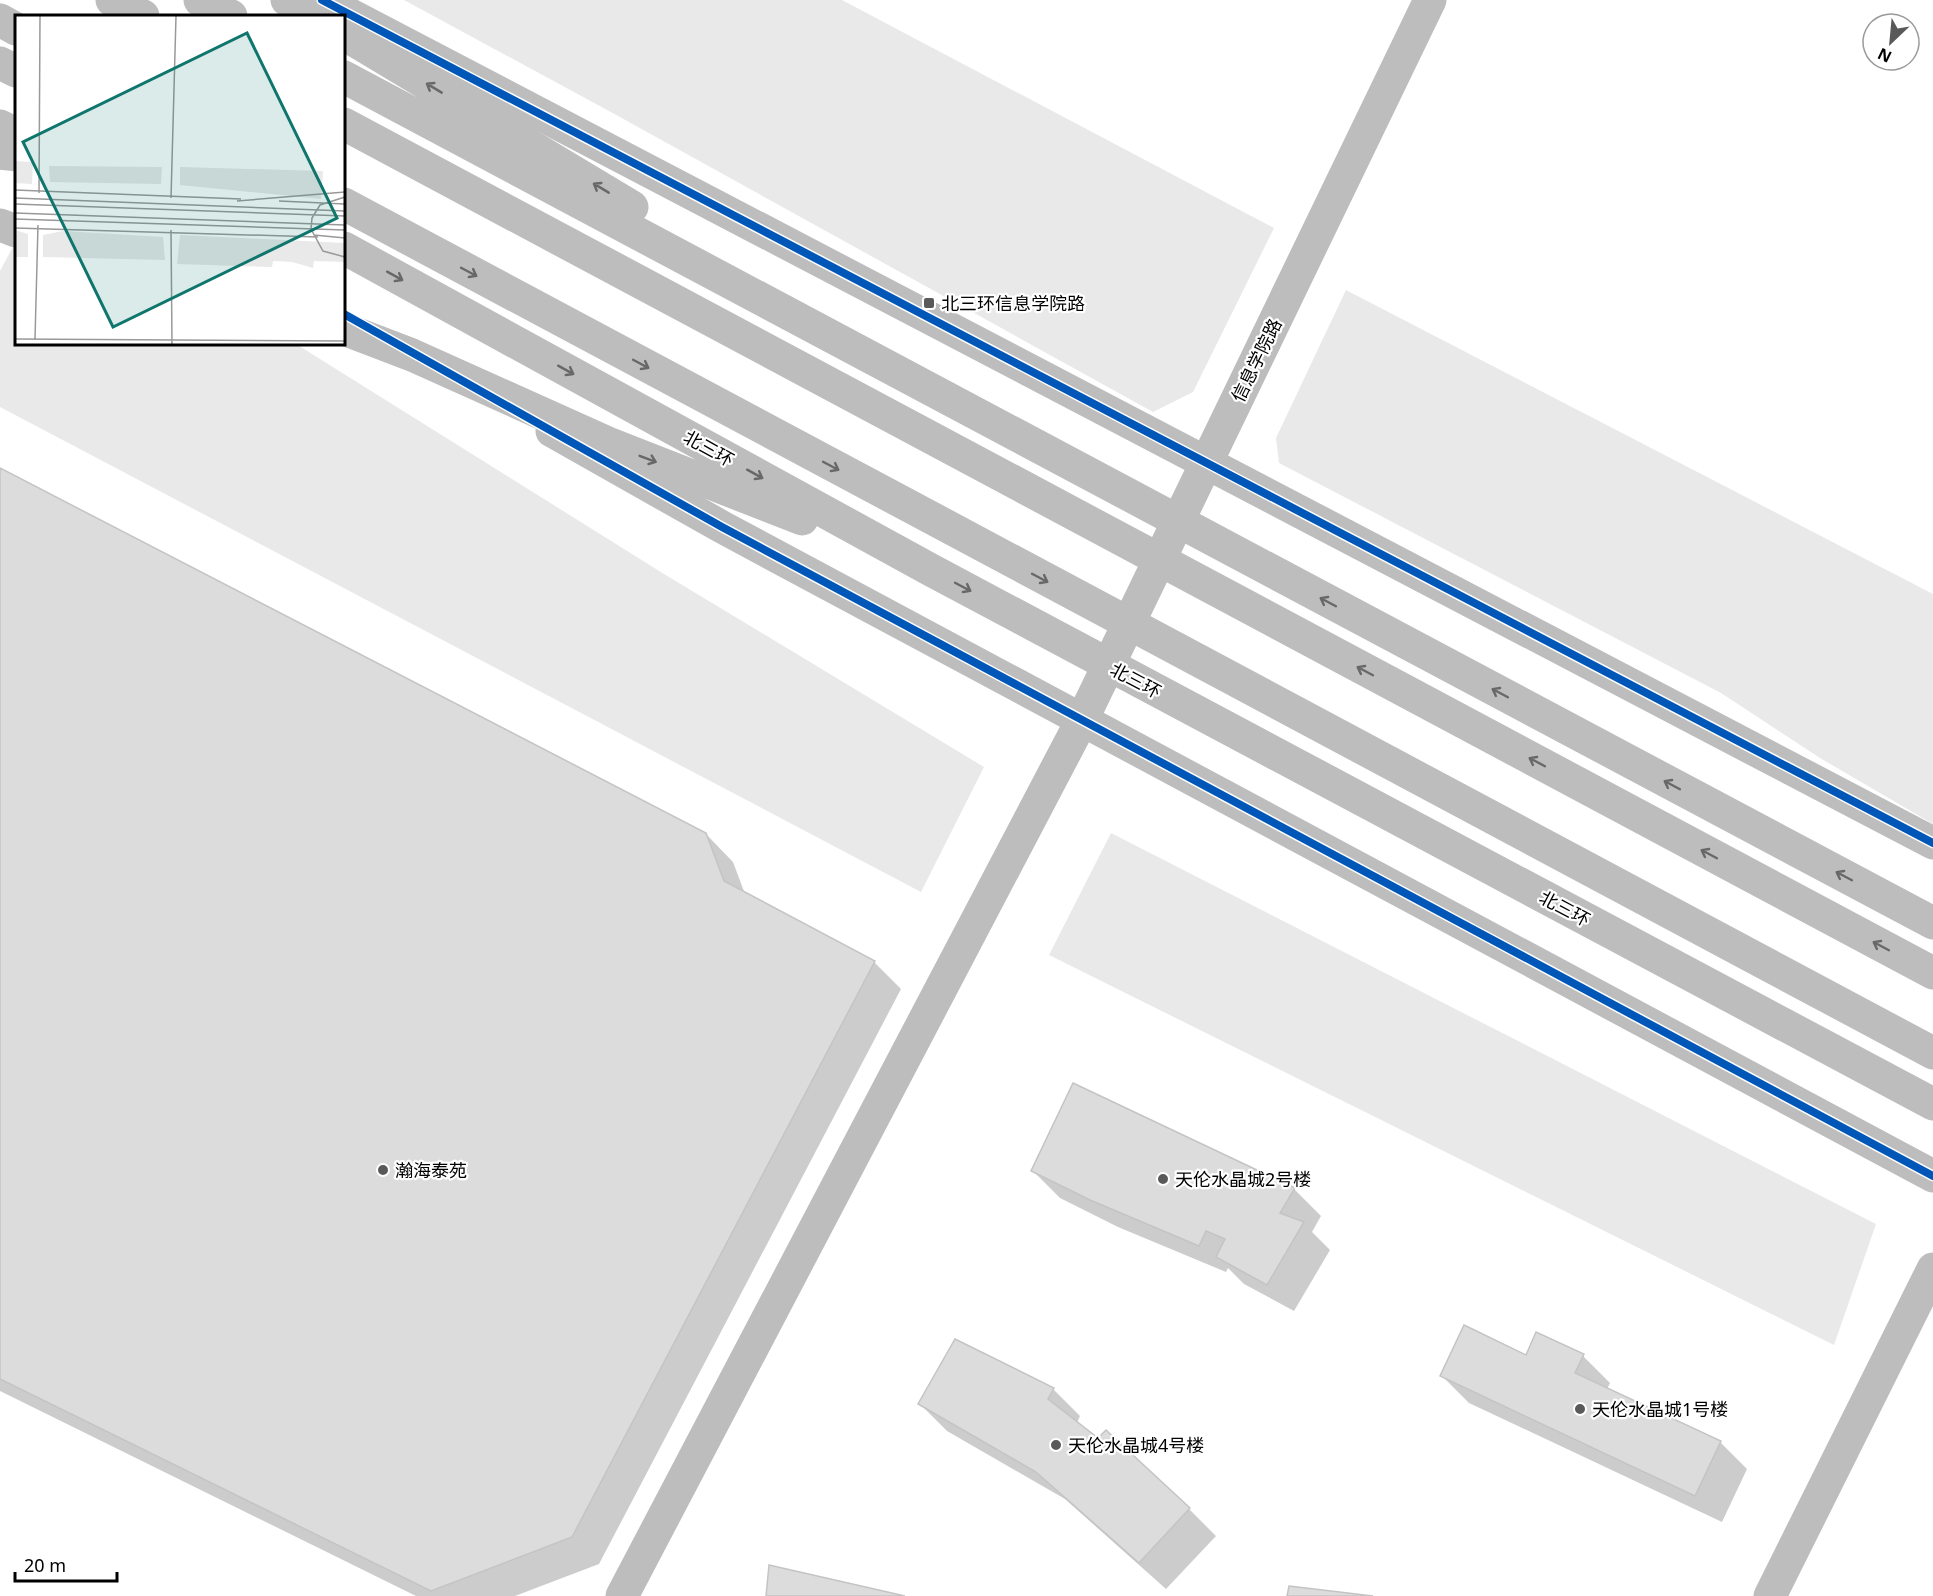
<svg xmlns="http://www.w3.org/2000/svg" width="1933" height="1596" font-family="'Noto Sans','Noto Sans SC',sans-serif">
  <rect width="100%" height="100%" fill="#fff"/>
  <!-- green -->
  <path fill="#e9e9e9" d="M 404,0 L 842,0 L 1274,228 L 1193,392 L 1153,412 L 609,111 Z
    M 16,241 L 16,344 L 296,344 L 664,574 L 984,767 L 921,892 L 0,407 L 0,271 Z
    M 1346,290 L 1933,594 L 1933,824 L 1820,758 L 1721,693 L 1279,463 L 1276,438 Z
    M 1111,833 L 1876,1224 L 1834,1345 L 1049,955 Z"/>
  <!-- shadow -->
  <path fill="#0003" d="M 0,470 L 706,834 L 733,862 L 745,894 L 874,962 L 901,989 L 599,1564 L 515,1596 L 416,1596 L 0,1391 Z
    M 1033,1171 L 1294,1189 L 1321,1216 L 1312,1232 L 1330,1250 L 1294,1311 L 1244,1284 L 1228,1268 L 1226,1272 L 1118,1227 L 1060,1198 Z
    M 1527,1356 L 1583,1356 L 1610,1383 L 1607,1389 L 1720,1442 L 1747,1469 L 1722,1522 L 1469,1403 L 1442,1376 Z
    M 1053,1389 L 1080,1416 L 1077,1423 L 1189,1509 L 1216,1536 L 1166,1589 L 1065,1499 L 947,1431 L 920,1404 Z"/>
  <!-- building -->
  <path fill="#dcdcdc" stroke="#c4c4c4" stroke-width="1.5" d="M 0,468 L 706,833 L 724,881 L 875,961 L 572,1537 L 431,1591 L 0,1379 Z
    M 1073,1083 L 1295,1188 L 1280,1213 L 1304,1222 L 1267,1285 L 1216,1257 L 1225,1239 L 1206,1231 L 1199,1246 L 1090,1200 L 1031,1171 Z
    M 1464,1325 L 1526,1355 L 1536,1332 L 1584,1354 L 1575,1373 L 1721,1441 L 1695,1496 L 1440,1376 Z
    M 955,1339 L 1054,1388 L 1048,1399 L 1098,1438 L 1106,1430 L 1190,1508 L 1139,1563 L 1036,1472 L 918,1404 Z
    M 769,1565 L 905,1596 L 766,1596 Z
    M 1289,1586 L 1373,1596 L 1287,1596 Z"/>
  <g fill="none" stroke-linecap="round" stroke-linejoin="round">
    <!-- minor -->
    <path stroke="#bdbdbd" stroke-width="33" d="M 322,0 L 1933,843
      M 0,126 L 16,134
      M 552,431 L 722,527 L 1933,1176
      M 622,1596 L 1082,720 L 1430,0
      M 1770,1596 L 1933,1269"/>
    <!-- major -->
    <path stroke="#bdbdbd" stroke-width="33" d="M 112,0 L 143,16
      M 0,20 L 16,29
      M 344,124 L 1933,973
      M 344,204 L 1933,1053"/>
    <!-- highway -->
    <path stroke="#bdbdbd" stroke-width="33" d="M 200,0 L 231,16
      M 287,0 L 315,16
      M 344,34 L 632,207
      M 0,63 L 16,71
      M 344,77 L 1933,923
      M 0,153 L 16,155
      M 0,225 L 16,231
      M 344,248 L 931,570 L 1933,1104
      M 344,329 L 412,355 L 608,443 L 802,519"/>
    <!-- cycleway casing -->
    <g stroke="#fff" stroke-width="11">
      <path id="cycleway" d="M 322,0 L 1933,843
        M 344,314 L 722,527 L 1933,1176"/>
    </g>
    <!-- cycleway -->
    <use href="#cycleway" stroke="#0057b8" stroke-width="8"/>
  </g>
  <!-- one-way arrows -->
  <defs><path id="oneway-shaft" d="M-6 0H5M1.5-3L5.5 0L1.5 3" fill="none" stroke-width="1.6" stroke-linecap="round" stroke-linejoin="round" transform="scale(1.5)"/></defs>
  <g stroke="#686868">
    <use href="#oneway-shaft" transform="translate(434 88) rotate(-149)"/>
    <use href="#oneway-shaft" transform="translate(601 188) rotate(-149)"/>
    <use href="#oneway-shaft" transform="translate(469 272) rotate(28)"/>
    <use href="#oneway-shaft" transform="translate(395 276) rotate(29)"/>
    <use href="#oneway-shaft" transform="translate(641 364) rotate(28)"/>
    <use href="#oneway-shaft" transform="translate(566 370) rotate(29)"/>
    <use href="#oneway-shaft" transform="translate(648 459) rotate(21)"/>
    <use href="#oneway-shaft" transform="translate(831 466) rotate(28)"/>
    <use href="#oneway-shaft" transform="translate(755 474) rotate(29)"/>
    <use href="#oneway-shaft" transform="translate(1040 578) rotate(28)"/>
    <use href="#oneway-shaft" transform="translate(963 587) rotate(28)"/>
    <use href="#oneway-shaft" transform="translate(1328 602) rotate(-152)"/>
    <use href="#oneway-shaft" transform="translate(1365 671) rotate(-152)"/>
    <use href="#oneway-shaft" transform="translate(1500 693) rotate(-152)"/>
    <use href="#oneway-shaft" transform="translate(1537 762) rotate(-152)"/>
    <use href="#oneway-shaft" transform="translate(1672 785) rotate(-152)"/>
    <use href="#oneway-shaft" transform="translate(1709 854) rotate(-152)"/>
    <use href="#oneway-shaft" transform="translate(1844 876) rotate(-152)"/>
    <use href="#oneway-shaft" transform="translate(1881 946) rotate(-152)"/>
  </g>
  <!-- markers -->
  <g fill="#595959" stroke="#fff" stroke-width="2">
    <rect x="923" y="297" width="12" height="12" rx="3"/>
    <circle cx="383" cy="1170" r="6"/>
    <circle cx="1163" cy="1179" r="6"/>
    <circle cx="1580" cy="1409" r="6"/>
    <circle cx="1056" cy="1445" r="6"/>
  </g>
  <g text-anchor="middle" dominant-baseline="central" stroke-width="4.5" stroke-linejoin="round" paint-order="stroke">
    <!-- poi labels -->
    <g font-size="18" fill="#000" stroke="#fff" text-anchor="start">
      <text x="941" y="303">北三环信息学院路</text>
      <text x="395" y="1170">瀚海泰苑</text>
      <text x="1175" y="1179">天伦水晶城2号楼</text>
      <text x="1592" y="1409">天伦水晶城1号楼</text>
      <text x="1068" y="1445">天伦水晶城4号楼</text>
    </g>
    <!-- street labels -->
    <g font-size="18" fill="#000" stroke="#fff">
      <text transform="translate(1256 360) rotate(-64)">信息学院路</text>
      <text transform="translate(709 448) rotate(29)">北三环</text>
      <text transform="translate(1136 680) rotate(28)">北三环</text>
      <text transform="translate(1565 908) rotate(28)">北三环</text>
    </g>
  </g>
  <!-- overview -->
  <g transform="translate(15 15)">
    <rect width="330" height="330" fill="#fff"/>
    <path d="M 0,146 L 18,147 L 17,169 L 0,168 ZM 34,151 L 147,152 L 146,169 L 35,167 ZM 165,152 L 308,156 L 306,184 L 165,170 ZM 0,215 L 13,219 L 13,242 L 0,242 ZM 48,216 L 148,222 L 150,245 L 28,242 L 28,220 ZM 165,220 L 330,228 L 330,247 L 299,246 L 298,253 L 277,247 L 258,246 L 257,252 L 162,249 Z" fill="#e9e9e9"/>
    <path fill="none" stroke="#999" stroke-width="1.5" d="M 0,175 L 226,184M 24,178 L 25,1M 330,182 L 305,190 L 297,203 L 296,214 L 308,236 L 330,242M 0,183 L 330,196M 156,183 L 161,1M 222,186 L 330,177M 264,186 L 330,189M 0,189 L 330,201M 0,198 L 330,210M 0,204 L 330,215M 0,213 L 303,222M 156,215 L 157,329M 299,220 L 330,223M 0,324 L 330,326M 20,324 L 23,210"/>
    <path fill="#0f766e" fill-opacity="0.15" stroke="#0f766e" stroke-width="3" d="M 232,18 L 322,203 L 98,312 L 8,127 Z"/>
    <rect width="330" height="330" fill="none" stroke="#000" stroke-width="3"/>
  </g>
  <!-- north arrow -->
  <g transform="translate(1891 42) rotate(206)"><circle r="28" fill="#ffffff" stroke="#999999" stroke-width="1.5"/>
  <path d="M0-4.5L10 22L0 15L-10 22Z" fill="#595959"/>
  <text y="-9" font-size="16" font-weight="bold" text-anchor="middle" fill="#000000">N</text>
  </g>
  <!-- scale -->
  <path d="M15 1572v9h102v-9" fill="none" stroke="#000000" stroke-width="3"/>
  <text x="24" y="1572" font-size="18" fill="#000000" stroke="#ffffff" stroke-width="4.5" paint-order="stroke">20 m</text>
</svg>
